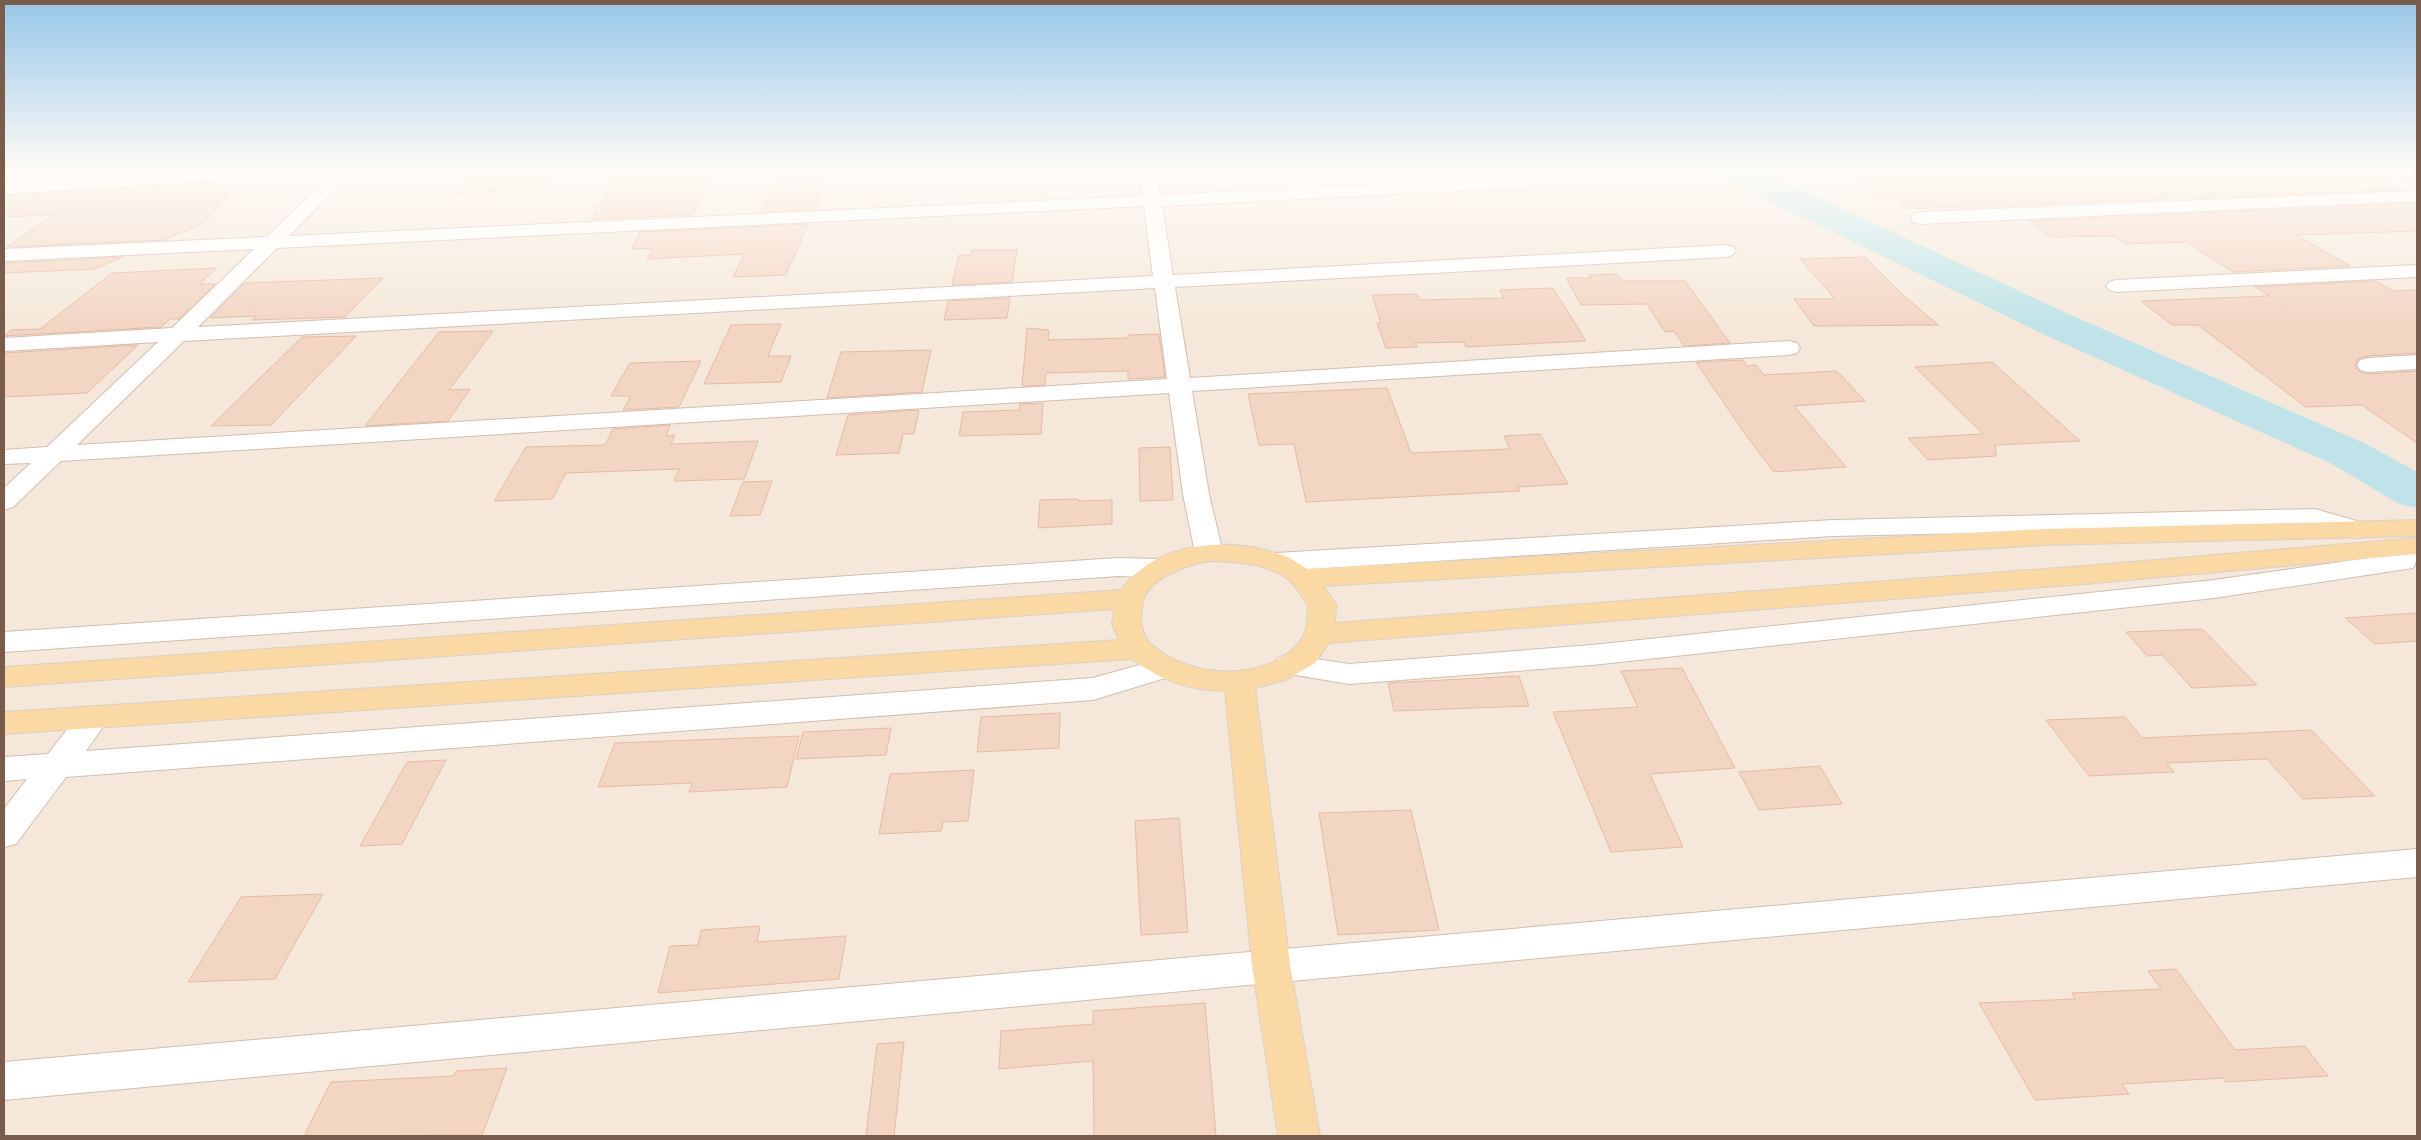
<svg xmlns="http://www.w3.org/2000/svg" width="2421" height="1140" font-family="'Space Grotesk',sans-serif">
  <rect width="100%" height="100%" fill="#fdf6ec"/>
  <!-- residential -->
  <path fill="#f5e8da" d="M 4,169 L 2417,169 L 2417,1136 L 4,1136 Z"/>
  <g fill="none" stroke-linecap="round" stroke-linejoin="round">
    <!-- river -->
    <path fill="#bfe3e8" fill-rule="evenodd" d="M 1713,169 L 1757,169 L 2073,316 L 2366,444 L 2417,472 L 2417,508 L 2399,504 L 2332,464 L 2043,334 L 1718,176 Z"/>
  </g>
  <!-- building -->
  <path fill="#f3d5c3" stroke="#e6bba3" d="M 473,169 L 546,169 L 547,188 L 452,194 Z
    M 621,169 L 714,169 L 693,215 L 591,219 Z
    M 1903,169 L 2366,169 L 2405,190 L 1908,209 L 1895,198 L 1878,198 L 1848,172 L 1905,170 Z
    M 213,182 L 209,186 L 237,184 L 204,223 L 164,240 L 7,247 L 53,215 L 4,217 L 4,196 Z
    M 825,182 L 814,210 L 760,212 L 775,183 Z
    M 2417,203 L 2417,231 L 2296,235 L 2350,266 L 2233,272 L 2186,242 L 2125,244 L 2115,236 L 2051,237 L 2030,221 Z
    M 808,224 L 786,275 L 733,277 L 744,254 L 647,259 L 653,248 L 632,249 L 640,232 Z
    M 972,250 L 1017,250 L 1012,282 L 952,285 L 959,255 L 970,255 Z
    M 123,257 L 94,269 L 4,273 L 4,263 Z
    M 1865,257 L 1901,293 L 1938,325 L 1814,326 L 1794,299 L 1835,299 L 1800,259 Z
    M 217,268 L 199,284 L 215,284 L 179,319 L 170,319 L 161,327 L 4,336 L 11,330 L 40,329 L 112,273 Z
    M 1617,274 L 1622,281 L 1685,281 L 1730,343 L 1684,346 L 1674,331 L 1665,332 L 1647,304 L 1581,305 L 1566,278 L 1591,278 L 1589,275 Z
    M 383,278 L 345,317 L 252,320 L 256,316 L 210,318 L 245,283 Z
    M 2376,281 L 2393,291 L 2417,290 L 2417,353 L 2368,356 L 2358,359 L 2355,366 L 2360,372 L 2368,374 L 2417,371 L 2417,443 L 2362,405 L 2306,407 L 2198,325 L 2172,325 L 2141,301 L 2269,296 L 2255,287 Z
    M 1553,288 L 1586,341 L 1466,347 L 1464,342 L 1415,343 L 1417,347 L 1386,348 L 1377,323 L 1381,323 L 1372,295 L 1417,294 L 1419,300 L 1504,298 L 1500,290 Z
    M 1010,298 L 1007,318 L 944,320 L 948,301 Z
    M 781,324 L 768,356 L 791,356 L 781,382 L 704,384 L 731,325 Z
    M 1027,328 L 1049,330 L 1048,340 L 1128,338 L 1128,335 L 1159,334 L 1165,377 L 1128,379 L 1128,371 L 1046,373 L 1045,385 L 1022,386 Z
    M 493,331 L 449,390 L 470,389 L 448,421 L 365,426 L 439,332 Z
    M 356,336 L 271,425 L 211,426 L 302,337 Z
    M 138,345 L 87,393 L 4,397 L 4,353 Z
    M 931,350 L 922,392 L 827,398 L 841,352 Z
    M 1743,360 L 1747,366 L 1756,365 L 1764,375 L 1837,371 L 1865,401 L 1794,406 L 1846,467 L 1774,472 L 1745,434 L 1696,362 Z
    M 701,361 L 679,407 L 623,410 L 631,396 L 611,396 L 630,363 Z
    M 1992,362 L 2080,441 L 1995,445 L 1996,456 L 1928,460 L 1908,438 L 1983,434 L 1915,367 Z
    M 1387,388 L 1411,453 L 1510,449 L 1504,436 L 1540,434 L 1568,484 L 1518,487 L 1520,491 L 1306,502 L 1294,444 L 1259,445 L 1248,394 Z
    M 1043,403 L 1041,434 L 959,436 L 963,412 L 1019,410 L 1020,404 Z
    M 919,410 L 914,434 L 903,434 L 899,453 L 836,455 L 848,415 Z
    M 670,425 L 666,436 L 675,435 L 671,444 L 758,441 L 744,479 L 674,481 L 679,469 L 566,473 L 552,499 L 494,501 L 526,447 L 605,445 L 613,429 Z
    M 1170,447 L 1173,500 L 1140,501 L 1139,448 Z
    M 772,481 L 760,515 L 730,516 L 743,482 Z
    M 1078,499 L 1078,501 L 1112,500 L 1112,524 L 1038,528 L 1040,500 Z
    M 2417,613 L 2417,641 L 2375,644 L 2345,618 Z
    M 2202,629 L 2257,685 L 2192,688 L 2162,655 L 2147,656 L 2126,632 Z
    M 1682,668 L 1735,768 L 1650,774 L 1683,847 L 1611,852 L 1553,712 L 1638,707 L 1621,671 Z
    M 1519,676 L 1529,706 L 1394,711 L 1388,683 Z
    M 1060,713 L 1059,748 L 977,752 L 981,717 Z
    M 2125,717 L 2142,738 L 2311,730 L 2375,796 L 2303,799 L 2267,759 L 2167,763 L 2174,772 L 2089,776 L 2046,720 Z
    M 891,728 L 886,755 L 796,759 L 803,732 Z
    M 799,736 L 787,787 L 689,792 L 692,783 L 598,787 L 615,743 Z
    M 446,760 L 402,844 L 360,846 L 407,762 Z
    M 1820,766 L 1842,804 L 1759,810 L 1739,772 Z
    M 974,770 L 968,821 L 943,822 L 941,831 L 879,834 L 890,774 Z
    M 1411,810 L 1439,930 L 1338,935 L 1319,813 Z
    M 1179,818 L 1188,932 L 1141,935 L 1135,821 Z
    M 323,894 L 275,979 L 188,982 L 241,897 Z
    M 760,926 L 757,942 L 846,936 L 839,979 L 658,993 L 670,946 L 698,945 L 701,930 Z
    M 2176,969 L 2235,1050 L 2305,1046 L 2328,1076 L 2226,1082 L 2223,1078 L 2122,1084 L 2129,1094 L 2035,1100 L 1979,1003 L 2075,999 L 2072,993 L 2161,989 L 2148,971 Z
    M 1205,1003 L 1216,1136 L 1094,1136 L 1093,1061 L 999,1069 L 1001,1031 L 1093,1024 L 1093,1011 Z
    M 904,1042 L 894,1136 L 866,1136 L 877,1044 Z
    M 507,1068 L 482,1135 L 304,1136 L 331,1082 L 454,1076 L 456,1071 Z"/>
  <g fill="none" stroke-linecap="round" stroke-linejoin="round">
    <!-- minor casing -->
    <g stroke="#d1beb0" stroke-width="2">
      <path id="minor" d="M 231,169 L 314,169 L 311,173 L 305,174 L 4,194 L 4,184 Z
        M 336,169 L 355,169 L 289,236 L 1142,196 L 1139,169 L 1155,169 L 1160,195 L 1607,174 L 1613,175 L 1616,179 L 1613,183 L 1162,206 L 1173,275 L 1726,245 L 1733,247 L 1736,251 L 1733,255 L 1726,257 L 1175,287 L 1190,378 L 1789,341 L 1797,343 L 1800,348 L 1797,353 L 1789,355 L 1192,391 L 1209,494 L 1223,553 L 1219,559 L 1209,561 L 1199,559 L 1195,553 L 1183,494 L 1169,393 L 61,461 L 13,507 L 4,510 L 4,488 L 31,463 L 4,464 L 4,450 L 47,447 L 158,342 L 4,351 L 4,338 L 172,328 L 254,249 L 4,261 L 4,249 L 267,237 ZM 1144,206 L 1153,276 L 198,327 L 277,248 ZM 1155,288 L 1167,379 L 77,445 L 184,341 Z
        M 2417,191 L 2417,201 L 1920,224 L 1913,222 L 1911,218 L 1913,214 L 1920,212 Z
        M 2417,265 L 2417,277 L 2116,292 L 2109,290 L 2106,286 L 2109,282 L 2116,280 Z
        M 2417,355 L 2417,369 L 2368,372 L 2360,370 L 2357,365 L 2360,360 L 2368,358 Z
        M 2315,509 L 2367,524 L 2371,530 L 2367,536 L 2358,538 L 2313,525 L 1833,536 L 1276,571 L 1266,568 L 1262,562 L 1266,556 L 1276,553 L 1833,520 Z
        M 2405,539 L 2415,541 C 2420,549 2418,560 2413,568 L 2214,598 L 1592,665 L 1349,684 L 1278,672 L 1274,665 L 1278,658 L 1289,655 L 1349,664 L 1592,645 L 2214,580 L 2390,555 L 2392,547 L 2395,541 Z
        M 1118,558 L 1159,559 L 1169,562 L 1173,568 L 1169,574 L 1159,577 L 1118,576 L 4,652 L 4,632 Z
        M 1164,658 L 1175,661 L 1179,668 L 1175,675 L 1093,700 L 66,777 L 16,844 L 4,847 L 4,809 L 27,779 L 4,781 L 4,757 L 48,754 L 83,709 L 94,706 L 105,709 L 110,717 L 86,751 L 1093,678 Z
        M 2417,849 L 2417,877 L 4,1100 L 4,1062 Z"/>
    </g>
    <!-- major casing -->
    <g stroke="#dad1cd" stroke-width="2">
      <path id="major" d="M 2417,520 L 2417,536 L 2045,545 L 1323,586 L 1336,604 L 1335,623 L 2084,566 L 2417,538 L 2417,554 L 2084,584 L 1329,643 L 1315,663 L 1286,680 L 1255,688 L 1290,965 L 1320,1136 L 1278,1136 L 1252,965 L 1225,691 C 1188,690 1162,681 1132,659 L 4,734 L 4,712 L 1119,640 L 1112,624 L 1114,609 L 4,687 L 4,667 L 1121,590 C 1157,540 1230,536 1285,556 C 1293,559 1300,565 1308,569 L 2045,529 ZM 1209,561 C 1238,562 1273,562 1294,585 C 1299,591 1303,598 1308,605 C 1307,613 1308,627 1304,635 C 1275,684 1189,680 1151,644 C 1144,637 1140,625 1141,616 C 1142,611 1142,605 1143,601 C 1150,577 1188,565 1209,561 Z"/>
    </g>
    <!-- minor -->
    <use href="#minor" fill="#fff" fill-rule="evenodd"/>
    <!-- major -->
    <use href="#major" fill="#fbd9a5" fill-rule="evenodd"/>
  </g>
  <!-- sky -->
  <linearGradient id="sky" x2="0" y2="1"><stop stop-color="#97c7e8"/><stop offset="0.52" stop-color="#fefbf6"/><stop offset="1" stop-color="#fefbf6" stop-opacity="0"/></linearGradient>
  <rect width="2421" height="328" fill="url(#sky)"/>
  <!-- border -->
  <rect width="2421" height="1140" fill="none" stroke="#7a5c4d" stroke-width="10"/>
</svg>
